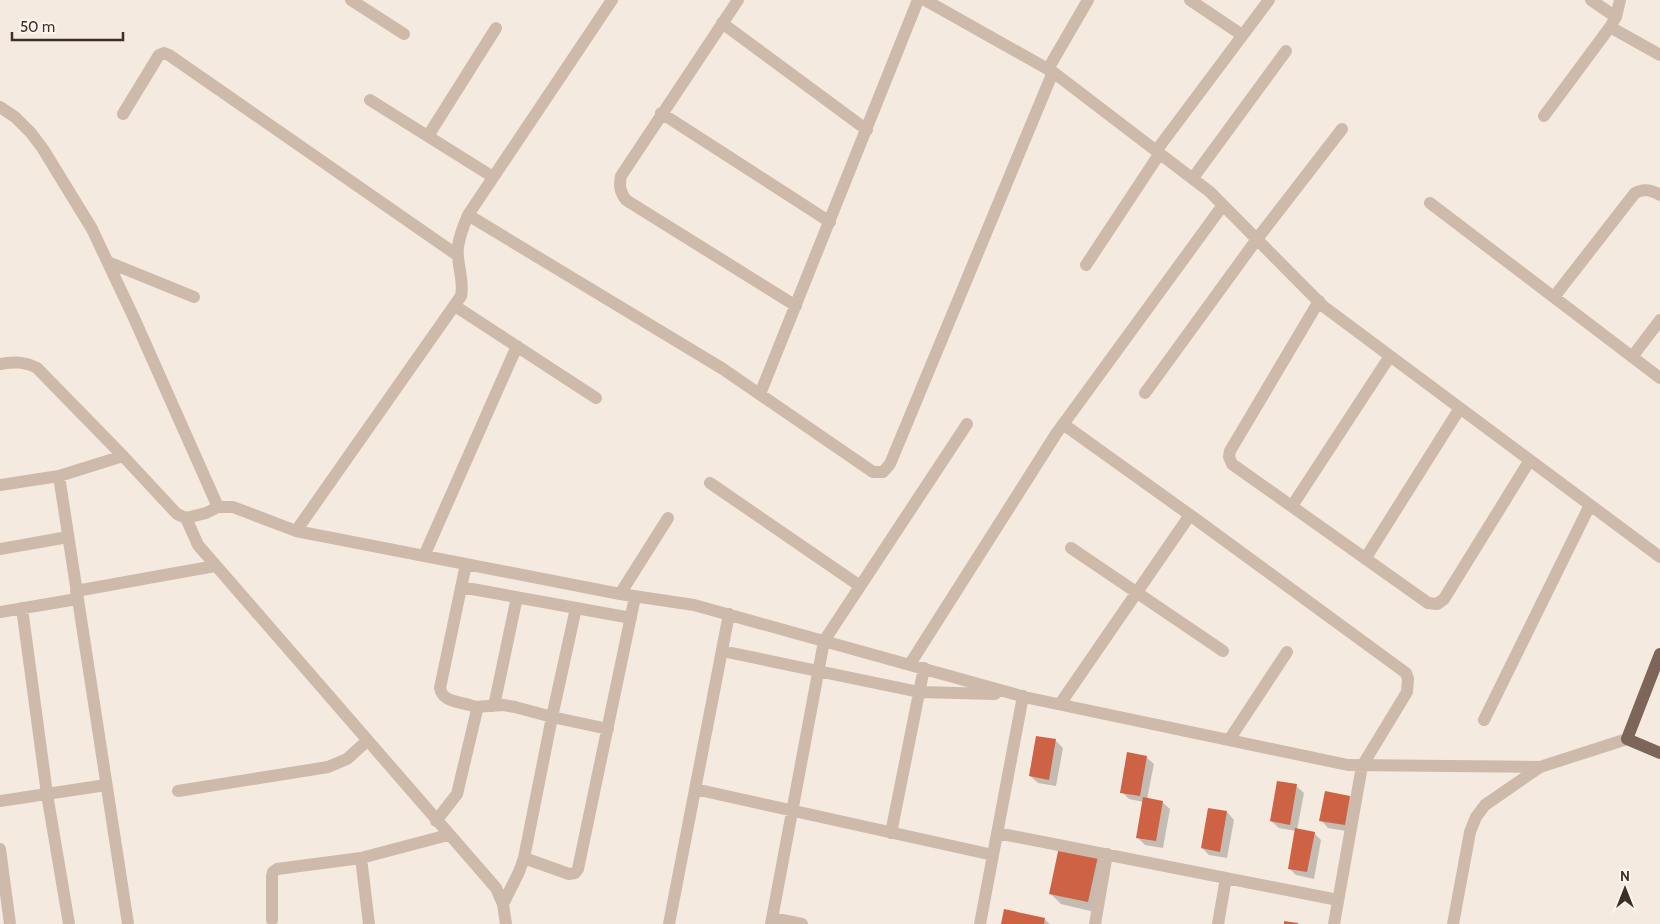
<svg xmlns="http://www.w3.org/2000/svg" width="1660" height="924" font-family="Cabin,sans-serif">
  <rect width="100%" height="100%" fill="#f5eae0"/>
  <!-- shadow -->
  <path fill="#0003" d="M 1055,740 L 1063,748 L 1056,786 L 1038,783 L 1030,776 Z
    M 1146,757 L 1154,764 L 1147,799 L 1162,802 L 1170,809 L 1163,848 L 1145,845 L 1137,837 L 1144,802 L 1129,799 L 1122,792 Z
    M 1296,786 L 1304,793 L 1297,830 L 1314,833 L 1321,840 L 1314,879 L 1296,875 L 1289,868 L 1296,831 L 1279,828 L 1271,821 Z
    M 1350,797 L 1357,804 L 1352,832 L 1328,828 L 1321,820 Z
    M 1209,809 L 1227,812 L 1234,820 L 1227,858 L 1209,855 L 1202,848 Z
    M 1098,857 L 1109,868 L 1099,913 L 1061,904 L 1050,893 Z
    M 1044,919 L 1050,924 L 1002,924 Z"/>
  <!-- building -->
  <path fill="#ce6245" d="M 1036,736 L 1056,739 L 1049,780 L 1029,776 Z
    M 1127,752 L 1147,756 L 1140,796 L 1120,793 Z
    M 1277,781 L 1297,784 L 1290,825 L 1270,821 Z
    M 1325,791 L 1350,796 L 1345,825 L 1319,821 Z
    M 1143,797 L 1163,801 L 1156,841 L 1136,838 Z
    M 1208,808 L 1227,811 L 1220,852 L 1201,848 Z
    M 1295,828 L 1315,832 L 1307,872 L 1288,869 Z
    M 1059,847 L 1098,856 L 1088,902 L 1049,894 Z
    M 1004,909 L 1045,918 L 1044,924 L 1001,924 Z
    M 1284,921 L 1298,923 L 1298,924 L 1284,924 Z"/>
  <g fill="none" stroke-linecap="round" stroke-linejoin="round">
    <!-- minor -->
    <path stroke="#cebaaa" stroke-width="12" d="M 351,0 L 404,34
      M 738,0 L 621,176 C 619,186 620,192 626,200 L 796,306
      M 925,0 L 1053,72 L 1210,192 L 1323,306 L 1660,557
      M 1190,0 L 1242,35
      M 1591,0 L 1616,17
      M 722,23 L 867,130
      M 1610,27 L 1660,55
      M 1048,69 L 1088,0
      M 370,100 L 493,177
      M 0,107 L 15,117 L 31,133 L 43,149 L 92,229 L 134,318 L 218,507
      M 661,113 L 830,222
      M 123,114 L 159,55 L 164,53 L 169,55 L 457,255
      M 1544,116 L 1610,27 L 1616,17 L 1620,0
      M 428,136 L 496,28
      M 1156,151 L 1269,0
      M 1193,178 L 1286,51
      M 1430,203 L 1660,378
      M 468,215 L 723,369 L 873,472 L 883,472 L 890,464 L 1053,72
      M 108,262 L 194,297
      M 1086,265 L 1160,153
      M 1554,297 L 1635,193 C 1644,188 1652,190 1660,195
      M 1319,301 L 1230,451 L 1229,457 L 1232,464 L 1428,603 L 1437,604 L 1444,599 L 1530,460
      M 455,306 L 596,398
      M 1632,357 L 1660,320
      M 0,364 C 14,362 24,361 37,368 L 123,456 L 177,514 L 186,518 L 206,513 L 218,507 L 233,507 L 296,531 L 620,594 L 694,605 L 1029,698 L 1348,765 L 1540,767
      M 1145,393 L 1257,239 L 1342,129
      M 760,394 L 918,0
      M 1063,424 L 1190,515 L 1406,673 L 1408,679 L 1407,692 L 1362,766 L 1334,924
      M 59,476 L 128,924
      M 710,483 L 860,586
      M 0,485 L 59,476 L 123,456
      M 1292,506 L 1390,356
      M 186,518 L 198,545 L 496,888 L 503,904 L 506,924
      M 296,531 L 461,296 C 464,282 459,271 458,257 C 456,244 463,227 468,215 L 612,0
      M 1071,548 L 1223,651
      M 0,549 L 68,537
      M 424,556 L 517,346
      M 1365,559 L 1460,408
      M 461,587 L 631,618
      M 76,591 L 215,566
      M 620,594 L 668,518
      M 22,608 L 47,794 L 69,924
      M 0,612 L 77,599
      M 722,651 L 919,692 L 995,694
      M 910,664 L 1056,434 L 1223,205
      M 1060,704 L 1190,515
      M 494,706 L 517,597
      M 475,707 L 503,705 L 515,707 L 552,717 L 608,729
      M 1484,720 L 1590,505
      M 1229,740 L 1287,652
      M 695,789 L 993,855
      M 178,791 L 328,767 L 347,759 L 367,741
      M 0,801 L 106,785
      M 436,821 L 457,794 L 477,710 L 475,707 C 463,701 443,704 440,688 L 466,564
      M 891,833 L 924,668
      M 997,833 L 1338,900
      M 0,849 L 10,924
      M 361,858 L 369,924
      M 524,858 L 569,874 L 575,873 L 578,869 L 635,597
      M 503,904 L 519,872 L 524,858 L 552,717 L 576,608
      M 772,918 L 802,924
      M 272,920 L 272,876 L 273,872 L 277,869 L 361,858 L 448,835
      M 669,924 L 729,614
      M 771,924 L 824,641 L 967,424
      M 980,924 L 1023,696
      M 1095,924 L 1107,854
      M 1218,924 L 1226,878
      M 1453,924 L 1470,832 L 1476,817 L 1485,805 L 1540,767 L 1627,739"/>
    <!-- major -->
    <path stroke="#7e655a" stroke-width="12" d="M 1660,654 L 1627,739 L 1660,753"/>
  </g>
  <!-- north arrow -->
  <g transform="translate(1625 889)" stroke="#fcf5ed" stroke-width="4" paint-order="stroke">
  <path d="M0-4L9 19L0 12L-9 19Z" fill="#3c2f2a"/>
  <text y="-8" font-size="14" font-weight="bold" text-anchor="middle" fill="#3c2f2a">N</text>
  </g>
  <!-- scale -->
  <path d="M12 32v8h111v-8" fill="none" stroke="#3c2f2a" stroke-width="2.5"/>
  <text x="20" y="32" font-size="15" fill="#3c2f2a" stroke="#fcf5ed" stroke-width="4" paint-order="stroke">50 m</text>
</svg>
